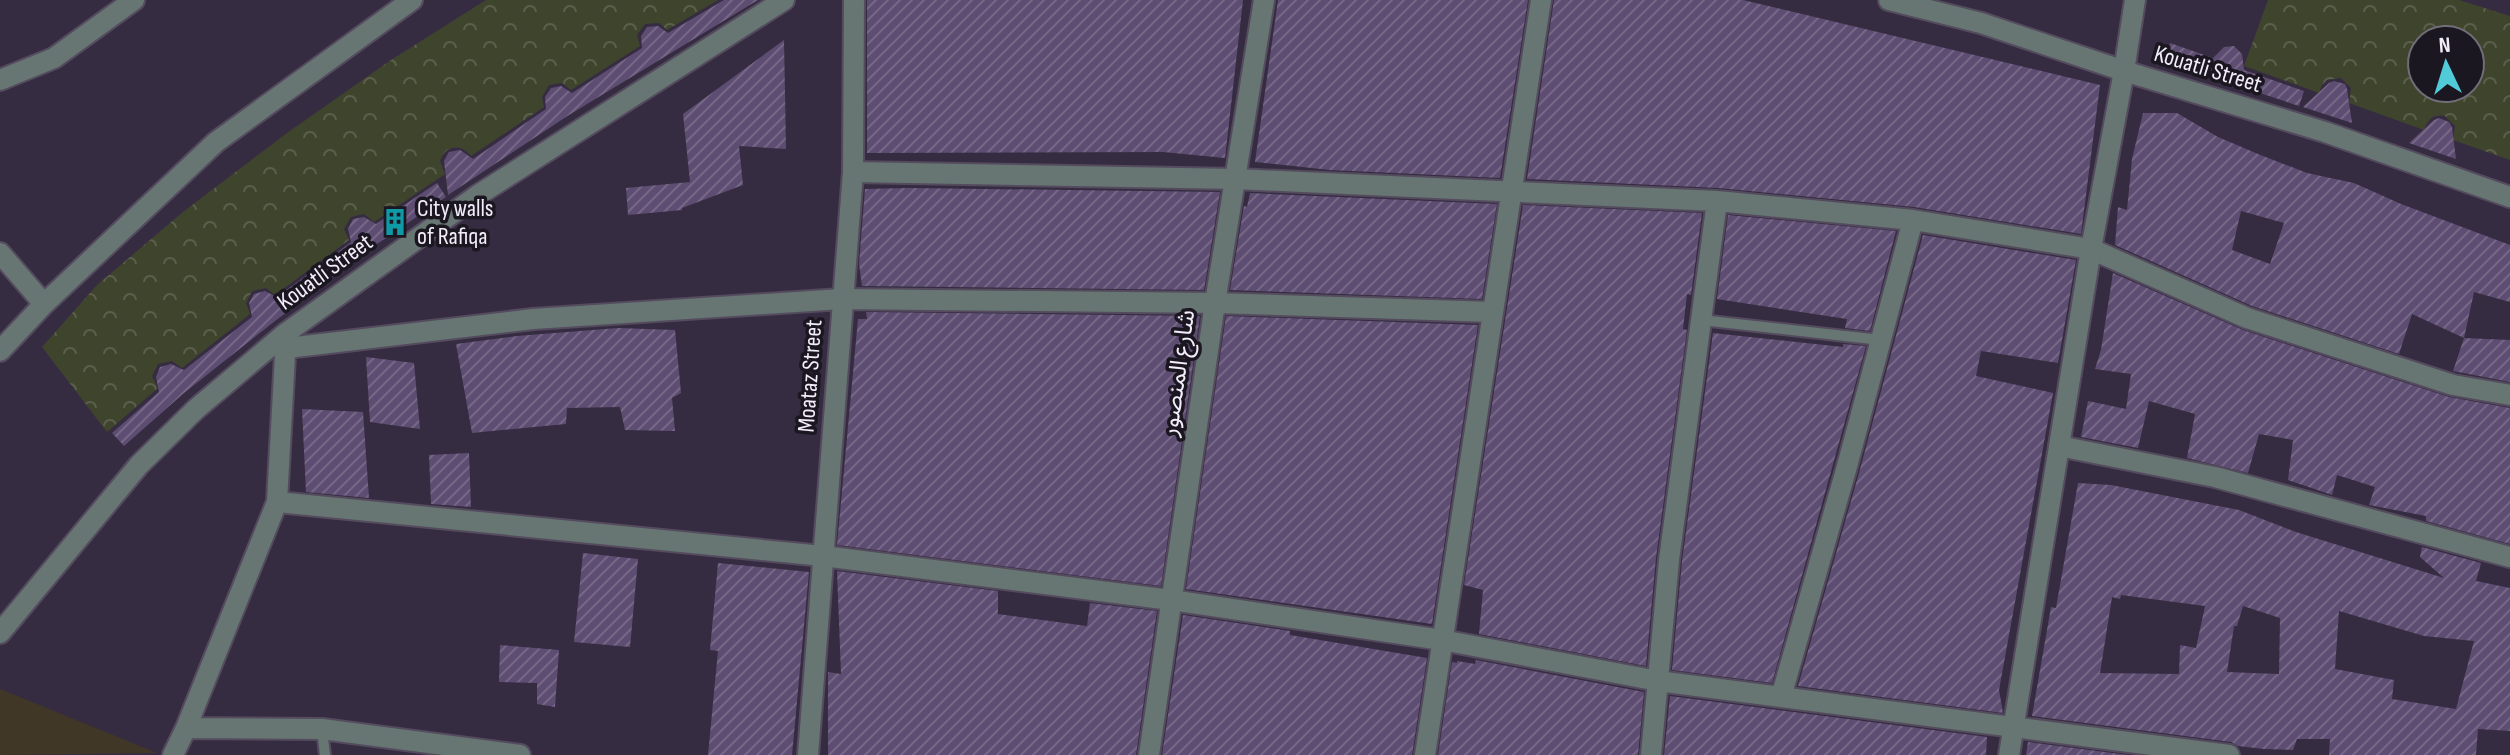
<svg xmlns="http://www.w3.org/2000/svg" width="2510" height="755" font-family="'Sofia Sans Condensed','Noto Sans Arabic',sans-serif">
  <defs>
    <pattern id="park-crowns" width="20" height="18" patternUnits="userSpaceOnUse" patternTransform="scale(2)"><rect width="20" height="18" fill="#3f442c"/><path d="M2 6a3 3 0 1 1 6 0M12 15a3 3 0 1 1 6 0" fill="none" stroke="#5b5f4c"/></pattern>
    <pattern id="building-hatch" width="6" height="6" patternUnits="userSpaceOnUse" patternTransform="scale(2)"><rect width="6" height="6" fill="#5e4d72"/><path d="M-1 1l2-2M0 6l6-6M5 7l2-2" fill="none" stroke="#766787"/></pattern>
  </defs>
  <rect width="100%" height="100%" fill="#362c41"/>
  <!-- education -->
  <path fill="#413727" d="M 0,689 L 157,753 L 0,755 Z"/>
  <!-- park -->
  <path fill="url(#park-crowns)" fill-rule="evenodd" d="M 486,0 L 718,0 L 667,30 L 659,23 L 645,24 L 637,35 L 640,46 L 571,90 L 562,83 L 549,85 L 542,97 L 544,107 L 471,156 C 461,143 445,145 440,161 L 445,174 L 374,222 L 364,214 L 351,217 L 344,229 L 349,240 L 275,295 L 266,288 L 252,291 L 246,303 L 250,314 L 182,368 L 172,361 L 158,364 L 152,376 L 158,388 L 107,432 L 42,347 L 97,285 L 183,212 L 287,133 L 391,60 Z
    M 2268,0 L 2459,0 L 2510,16 L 2510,160 L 2453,140 L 2455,126 L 2445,116 C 2433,114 2428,119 2424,130 L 2349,103 L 2351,88 L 2341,78 L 2327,80 L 2322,85 L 2319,93 L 2244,66 ZM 2422,40 L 2470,40 L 2470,88 L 2422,88 Z"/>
  <!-- building -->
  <path fill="url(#building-hatch)" fill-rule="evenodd" d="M 724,0 L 758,0 L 569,115 L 448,195 L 444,161 L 449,152 L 460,150 L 473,159 L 546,109 L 545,97 L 551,88 L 561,86 L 572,93 L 642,48 L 641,36 L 647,27 L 658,26 L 668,33 Z
    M 867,0 L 1243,0 L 1225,158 L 1163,152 L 867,153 Z
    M 1278,0 L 1528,0 L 1500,178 L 1330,170 L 1255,162 Z
    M 1554,0 L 1743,0 L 2100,85 L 2081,234 L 1914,207 L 1718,188 L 1527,179 Z
    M 784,40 L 786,149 L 739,146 L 743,185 L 682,208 L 682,210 L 628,215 L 626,188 L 690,182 L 683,114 Z
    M 2170,43 L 2213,58 L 2224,47 L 2234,46 L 2242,54 L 2244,70 L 2304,91 L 2299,106 L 2163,61 Z
    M 2334,81 L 2345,84 L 2347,89 L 2352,123 L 2303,107 L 2329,83 Z
    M 2143,113 L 2177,113 L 2218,137 L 2258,154 L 2307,173 L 2354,183 L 2401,204 L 2510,245 L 2510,302 L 2474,292 L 2464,338 L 2412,314 L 2399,354 L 2252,306 L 2115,245 L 2118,207 L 2127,210 L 2132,159 ZM 2241,211 L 2284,223 L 2270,264 L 2232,250 Z
    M 2439,118 L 2449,122 L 2452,127 L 2456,159 L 2409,143 L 2434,120 Z
    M 437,183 L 446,197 L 374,246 L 275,321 L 184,393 L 124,446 L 112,433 L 159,392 L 156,377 L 160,367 L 171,364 L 184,370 L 252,317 L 249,303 L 254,294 L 265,291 L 277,297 L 351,242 L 348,229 L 353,219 L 364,217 L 376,224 Z
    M 910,188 L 1220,192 L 1204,290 L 862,286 L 859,264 L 865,189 Z
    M 1250,193 L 1497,204 L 1482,299 L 1230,290 L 1244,206 L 1247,207 Z
    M 1523,205 L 1702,213 L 1691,295 L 1687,294 L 1683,329 L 1687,330 L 1656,558 L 1646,666 L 1479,634 L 1483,590 L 1464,585 Z
    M 1728,215 L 1896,231 L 1870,331 L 1845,328 L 1847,319 L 1717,299 Z
    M 1923,235 L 2076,260 L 2058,363 L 1981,351 L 1976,376 L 2053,393 L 1999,690 L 2003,713 L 1798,686 L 1859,473 Z
    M 2113,273 L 2243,330 L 2449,397 L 2510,408 L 2510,544 L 2426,521 L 2426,516 L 2369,505 L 2375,487 L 2337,475 L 2332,495 L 2288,480 L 2293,440 L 2259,434 L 2248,473 L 2187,458 L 2195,414 L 2149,401 L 2138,448 L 2081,437 L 2088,401 L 2126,409 L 2131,374 L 2095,369 L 2101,350 Z
    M 866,312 L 1200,316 L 1161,586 L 837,545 L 858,319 L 867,319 Z
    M 1226,316 L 1478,325 L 1432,624 L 1186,589 Z
    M 618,328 L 675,330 L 681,393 L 672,398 L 675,431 L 625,430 L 620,407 L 567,408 L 566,424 L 472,433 L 456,344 L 517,336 Z
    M 1713,333 L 1843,347 L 1843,344 L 1866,346 L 1772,683 L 1672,670 L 1682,561 Z
    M 2464,338 L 2510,340 L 2510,382 L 2453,371 Z
    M 366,357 L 414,363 L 420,429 L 370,422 Z
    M 302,409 L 363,412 L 369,498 L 306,492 Z
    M 469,453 L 471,507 L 431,504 L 429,455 Z
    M 2078,483 L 2111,485 L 2239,510 L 2296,532 L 2444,578 L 2420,557 L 2422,547 L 2481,563 L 2476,581 L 2510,588 L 2510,731 L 2478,729 L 2476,755 L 2329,755 L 2330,739 L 2297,739 L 2293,750 L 2264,749 L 2238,746 L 2231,742 L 2032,716 L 2051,607 L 2056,608 ZM 2121,595 L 2205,606 L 2196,648 L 2180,645 L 2179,674 L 2100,673 L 2112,597 L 2120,599 ZM 2243,606 L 2280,618 L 2279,674 L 2227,672 L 2234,626 L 2237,626 ZM 2339,611 L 2424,636 L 2474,641 L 2456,709 L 2392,699 L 2394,680 L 2335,669 Z
    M 583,553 L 638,559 L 630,647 L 574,642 Z
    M 718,563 L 809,572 L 792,755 L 708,755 L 718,651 L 710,650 Z
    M 837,571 L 998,591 L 998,614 L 1087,626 L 1090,603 L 1157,611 L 1136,755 L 828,755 L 828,672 L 841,674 Z
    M 1183,615 L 1290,631 L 1290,635 L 1427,658 L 1412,755 L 1162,755 Z
    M 500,645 L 559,650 L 555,707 L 537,704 L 537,683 L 499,682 Z
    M 1476,660 L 1644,692 L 1638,755 L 1438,755 L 1452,662 L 1457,663 L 1457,661 L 1475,664 Z
    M 1670,696 L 1987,737 L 1986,755 L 1664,755 Z
    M 2028,742 L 2128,755 L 2026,755 Z"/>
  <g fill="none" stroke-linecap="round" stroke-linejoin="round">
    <!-- service casing -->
    <g stroke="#544b5f" stroke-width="14">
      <path id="service" d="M 1701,320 L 1881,340
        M 322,729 L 325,755"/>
    </g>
    <!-- minor casing -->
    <g stroke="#544b5f" stroke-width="24">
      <path id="minor" d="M 2124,71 L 2135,0
        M 0,80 L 54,58 L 134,0
        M 853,172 L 1236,179 L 1717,201 L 1913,220 L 2091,249 L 2247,318 L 2453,385 L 2510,395
        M 0,253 L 44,304
        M 287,348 L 533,319 L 842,299 L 1215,303 L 1493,312
        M 0,351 L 44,304 L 216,142 L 412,0
        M 2059,446 L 2215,477 L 2510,557
        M 277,502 L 823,556 L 1171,600 L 1442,640 L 1658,681 L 2229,755
        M 1781,697 L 1846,470 L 1913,220
        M 186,728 L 322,729 L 520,755
        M 173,755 L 186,728 L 277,502 L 286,337
        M 1425,755 L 1541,0
        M 1651,755 L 1669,560 L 1717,201"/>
    </g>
    <!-- tertiary casing -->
    <g stroke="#544b5f" stroke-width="24">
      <path id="tertiary" d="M 1889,0 L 1981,23 L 2124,71 L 2325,132 L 2510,197
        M 0,633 L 139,465 L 196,409 L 286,333 L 478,195 L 784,0
        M 808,755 L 853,172 L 854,0
        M 1149,755 L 1215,303 L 1264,0
        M 2009,755 L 2091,249 L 2124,71"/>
    </g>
    <!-- service -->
    <use href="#service" stroke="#677672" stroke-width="10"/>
    <!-- minor -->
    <use href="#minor" stroke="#677672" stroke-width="20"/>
    <!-- tertiary -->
    <use href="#tertiary" stroke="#677672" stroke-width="20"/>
  </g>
  <!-- icons -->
  <defs>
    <g id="building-bare" transform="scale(2.16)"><path d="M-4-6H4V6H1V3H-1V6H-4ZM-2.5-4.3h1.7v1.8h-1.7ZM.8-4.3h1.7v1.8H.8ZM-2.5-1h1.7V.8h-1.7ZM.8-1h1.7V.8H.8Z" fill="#0f9aa8" stroke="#1b1720" stroke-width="2.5" paint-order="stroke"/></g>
  </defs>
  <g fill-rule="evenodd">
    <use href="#building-bare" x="395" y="222"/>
  </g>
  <g text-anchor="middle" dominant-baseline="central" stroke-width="7" stroke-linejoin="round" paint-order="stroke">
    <!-- street labels -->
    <g font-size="24" fill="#f3edfb" stroke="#1b1720">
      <text transform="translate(2208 69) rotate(17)">Kouatli Street</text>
      <text transform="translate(325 272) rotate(-36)">Kouatli Street</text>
      <text transform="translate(1178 373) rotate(-82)">شارع المنصور</text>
      <text transform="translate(810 376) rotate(-86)">Moataz Street</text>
    </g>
    <!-- poi labels -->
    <g font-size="24" fill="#f3edfb" stroke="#1b1720" text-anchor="start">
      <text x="417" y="208">City walls<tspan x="417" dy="28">of Rafiqa</tspan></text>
    </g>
  </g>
  <!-- north arrow -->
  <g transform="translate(2446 64) rotate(356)"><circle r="38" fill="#1b1720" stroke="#716d78" stroke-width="2"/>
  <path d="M0-6L14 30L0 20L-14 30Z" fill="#52cbd9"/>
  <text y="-12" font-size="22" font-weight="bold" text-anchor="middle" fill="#f3edfb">N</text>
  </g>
</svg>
